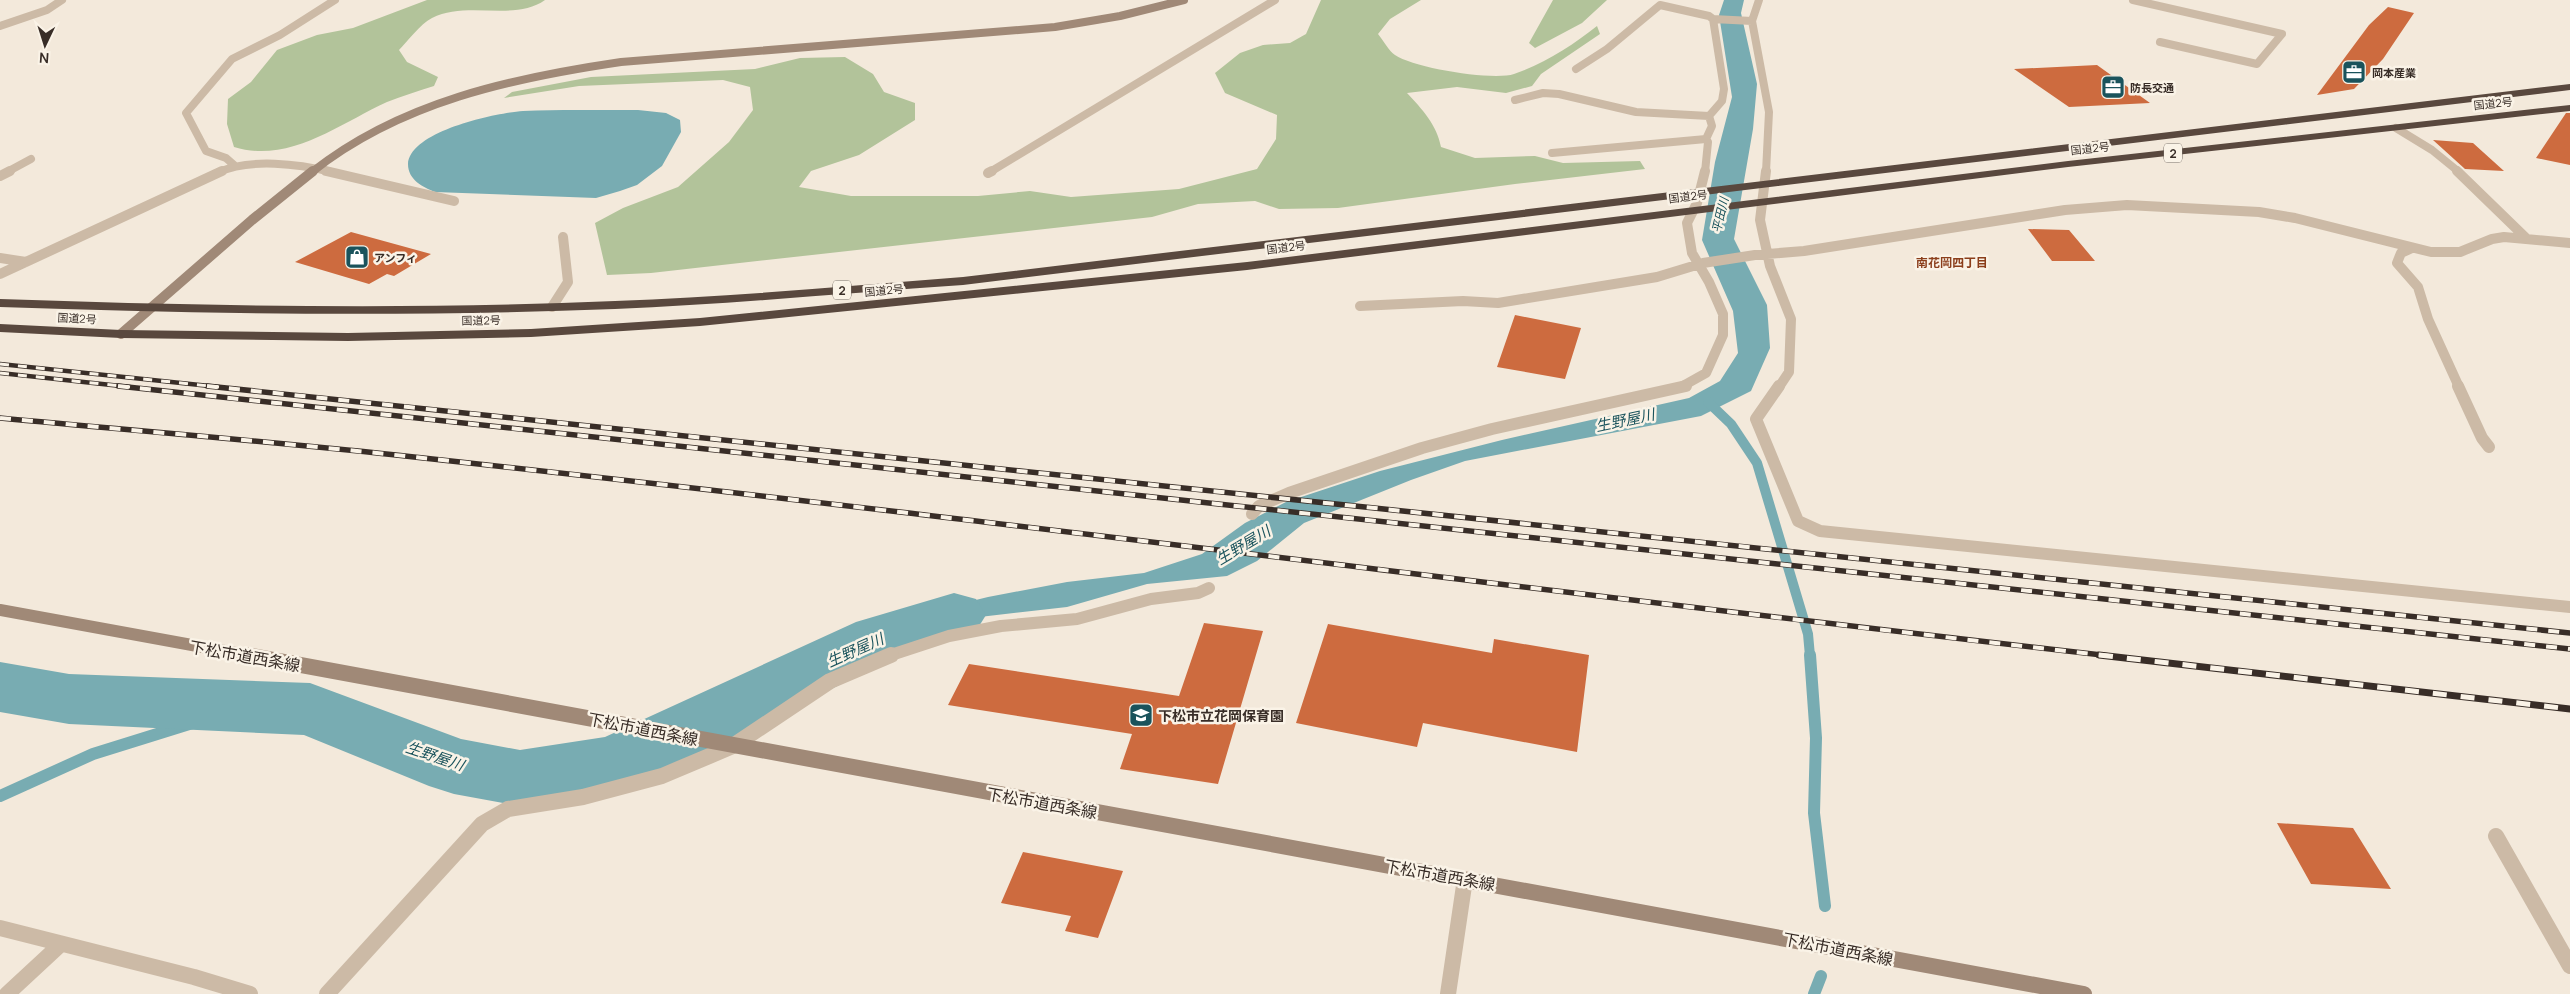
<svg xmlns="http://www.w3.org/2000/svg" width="2570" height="994" font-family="Manrope,'Noto Sans JP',sans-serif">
  <rect width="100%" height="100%" fill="#f3e9db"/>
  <!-- green -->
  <path fill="#b2c39a" d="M 427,0 L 545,0 C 514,22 467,0 432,18 C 420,24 408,41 399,50 L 407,62 L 438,77 L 434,86 C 418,91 402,96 387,102 C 339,124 289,164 234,147 L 227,124 L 228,99 L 251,82 L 277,50 L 317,35 L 353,28 Z
    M 1321,0 L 1421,0 L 1390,19 L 1378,34 C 1383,40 1389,51 1395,55 C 1414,68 1493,81 1514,74 C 1544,64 1573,45 1597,26 L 1600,34 L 1541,74 L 1532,86 L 1506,93 L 1457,87 L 1407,93 C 1422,109 1437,125 1441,147 L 1475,158 L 1535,156 L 1563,163 L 1640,161 L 1645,169 L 1515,184 L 1338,208 L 1279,209 L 1255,201 L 1198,204 L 1152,217 L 651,273 L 607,275 L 595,223 L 623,208 L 678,187 L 729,142 L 753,110 L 750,87 L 723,80 L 579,86 L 504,98 L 512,92 L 591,77 L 755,69 L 800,58 L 845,57 L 873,74 L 884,92 L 915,103 L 915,120 L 859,155 L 811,171 L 799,187 L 851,196 L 978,196 L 1030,191 L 1071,197 L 1179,189 L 1257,169 L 1276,139 L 1277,115 L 1225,93 L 1215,73 L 1240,53 L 1263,45 L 1290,43 L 1306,34 Z
    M 1553,0 L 1607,0 L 1582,23 L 1535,48 L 1529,43 Z"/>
  <!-- water -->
  <path fill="#78acb2" d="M 1724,0 L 1744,0 L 1741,13 L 1757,84 L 1753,129 L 1734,239 L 1767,305 L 1770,348 L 1751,391 L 1701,416 L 1465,461 L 1411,480 L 1304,523 L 1257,561 L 1227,576 L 1147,584 L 1067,607 L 971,618 L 879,638 L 935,610 L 988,597 L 1067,582 L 1144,573 L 1202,554 L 1245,523 L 1286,502 L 1380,471 L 1502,440 L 1689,398 L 1720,381 L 1738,353 L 1733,311 L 1702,240 L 1715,162 L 1732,97 L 1719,15 Z
    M 638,110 L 666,113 L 680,120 L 681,132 L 662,166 L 637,185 L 620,191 L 596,198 L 435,192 C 423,187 408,180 408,164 C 410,131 496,113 523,111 C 541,110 559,110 577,110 C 597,110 617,110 638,110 Z"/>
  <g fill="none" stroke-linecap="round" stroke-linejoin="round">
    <!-- stream-far1 -->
    <path stroke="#78acb2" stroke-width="10" d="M 1708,402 L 1731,424 L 1757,463 L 1808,634 L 1810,656"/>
    <!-- stream -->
    <path stroke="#78acb2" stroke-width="12" d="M 1810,655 L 1816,738 L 1814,813 L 1825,906
      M 0,796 L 93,754 L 247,706
      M 1814,994 L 1821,976"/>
    <!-- river -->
    <path fill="#78acb2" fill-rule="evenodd" d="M 954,593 L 976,599 L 986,615 L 976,631 L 902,654 L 641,783 L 616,791 L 520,806 L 454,794 L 429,786 L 304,735 L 69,724 L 0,712 L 0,662 L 69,674 L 310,683 L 461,739 L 520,750 L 605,737 L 856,622 Z"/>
  </g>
  <!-- building -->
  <path fill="#cd6b3f" d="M 2388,7 L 2414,13 L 2383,59 L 2354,89 L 2317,95 L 2369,25 Z
    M 2097,65 L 2150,103 L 2069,107 L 2014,69 Z
    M 2566,113 L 2570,113 L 2570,165 L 2536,158 Z
    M 2433,140 L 2473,143 L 2504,171 L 2465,169 Z
    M 2028,229 L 2069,230 L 2095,261 L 2052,261 Z
    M 351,232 L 431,254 L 394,276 L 387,274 L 369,284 L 295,262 Z
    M 1515,315 L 1581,328 L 1565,379 L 1497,367 Z
    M 1204,623 L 1263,631 L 1218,784 L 1120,769 L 1132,734 L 948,705 L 969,664 L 1179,696 Z
    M 1328,624 L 1492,653 L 1494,639 L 1589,655 L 1577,752 L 1423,723 L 1417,747 L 1296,723 Z
    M 2277,823 L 2353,828 L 2391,889 L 2311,884 Z
    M 1023,852 L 1123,871 L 1098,938 L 1065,931 L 1071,916 L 1001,903 Z"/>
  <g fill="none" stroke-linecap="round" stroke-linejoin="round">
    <!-- street-far3 -->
    <path stroke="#ccbaa6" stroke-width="8" d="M 1759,0 L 1752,21 L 1769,112 L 1766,172
      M 2133,0 L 2282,34 L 2257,64 L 2160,42
      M 0,26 L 47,10 L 62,0
      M 1576,69 L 1607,49 L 1660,5 L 1709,16 L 1713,19 L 1752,21
      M 1515,100 L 1543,93 L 1559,94 L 1636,112 L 1709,116
      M 1709,116 L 1722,101 L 1724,89 L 1713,19
      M 2396,128 L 2432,150 L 2459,172
      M 1552,153 L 1706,139 L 1712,126 L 1709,116
      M 234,165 L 226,158 L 206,151 L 186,113 L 232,59 L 280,35 L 335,0
      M 7,172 L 31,159
      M 219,172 C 250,158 299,164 331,172
      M 990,172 L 1275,0
      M 1705,172 L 1708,142 L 1706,139"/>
    <!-- street-far2 -->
    <path stroke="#ccbaa6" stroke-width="10" d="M 326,171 L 454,201
      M 1766,171 L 1760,220 L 1770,266 L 1791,319 L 1789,372 L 1779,387
      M 2457,171 L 2526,238
      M 988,173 L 992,171
      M 0,176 L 10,171
      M 2412,248 L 2401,253 L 2397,263 L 2418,287 L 2428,319 L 2459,387
      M 0,258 L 26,262
      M 0,274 L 222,171
      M 1360,306 L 1463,301 L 1498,303 L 1657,277 L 1703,263 L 1755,255 L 1804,251 L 2065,210 L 2127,205 L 2259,212 L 2295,218 L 2431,252 L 2460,252 L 2492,239 L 2504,237 L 2570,243
      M 552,307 L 568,282 L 563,237
      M 1681,387 L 1706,373 L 1723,335 L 1723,314 L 1709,282 L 1692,253 L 1687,223 L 1697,203 L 1705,171"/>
    <!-- street-far1 -->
    <path stroke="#ccbaa6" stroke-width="12" d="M 1779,386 L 1756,419 L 1798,521 L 1820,531 L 2570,607
      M 2458,386 L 2482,438 L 2489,447
      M 1252,514 L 1259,506 L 1289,493 L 1422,448 L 1492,429 L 1686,386
      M 888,656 L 949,636 L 1001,626 L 1077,619 L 1151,599 L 1198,593 L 1209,588"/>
    <!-- street -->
    <path stroke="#ccbaa6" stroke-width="16" d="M 2496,836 L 2570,966
      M 0,928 L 194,977 L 250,994
      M 7,994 L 61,944
      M 327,994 L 482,824 L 508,809 L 583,797 L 662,776 L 733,746 L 830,681 L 891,655
      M 1448,994 L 1465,879"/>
    <!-- secondary-far3 -->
    <path stroke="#a08977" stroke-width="8" d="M 312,172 C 400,102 512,78 621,62 L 1055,27 L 1120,16 L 1184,0"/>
    <!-- secondary-far2 -->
    <path stroke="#a08977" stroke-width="10" d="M 121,334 L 252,220 L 313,171"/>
    <!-- secondary-far1 -->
    <path stroke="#a08977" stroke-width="12" d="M 0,610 L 252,656"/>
    <!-- secondary -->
    <path stroke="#a08977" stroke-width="16" d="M 246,655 L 2084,994"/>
    <!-- highway -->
    <path fill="#59483e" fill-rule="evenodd" d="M 2570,84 L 2570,90 L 963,285 C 847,293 731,304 615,309 C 410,317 205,314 0,307 L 0,299 C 205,306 410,310 615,301 C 731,297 847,286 963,277 Z
      M 2570,105 L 2570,111 L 2068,167 L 1247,270 L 700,326 L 531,337 L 348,341 L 121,338 L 0,332 L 0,324 L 121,330 L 348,333 L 531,329 L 700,318 L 1247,262 L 2068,161 Z"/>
    <!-- rail-far2 casing -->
    <g stroke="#382d27" stroke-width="4.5">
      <path id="rail-far2" d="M 0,364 L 219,387
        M 0,373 L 130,387"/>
    </g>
    <!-- rail-far1 casing -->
    <g stroke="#382d27" stroke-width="5.5">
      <path id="rail-far1" d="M 118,386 L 2570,649
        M 207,386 L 2570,633
        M 0,418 C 138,431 277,442 414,457 C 980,518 1545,592 2110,656"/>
    </g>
    <!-- rail casing -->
    <g stroke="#382d27" stroke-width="7">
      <path id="rail" d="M 2099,655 L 2570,709"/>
    </g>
    <!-- rail-far2 -->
    <use href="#rail-far2" stroke="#faf3e7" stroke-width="3" stroke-dasharray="9" stroke-linecap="butt"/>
    <!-- rail-far1 -->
    <use href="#rail-far1" stroke="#faf3e7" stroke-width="4" stroke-dasharray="11" stroke-linecap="butt"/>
    <!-- rail -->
    <use href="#rail" stroke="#faf3e7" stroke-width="5" stroke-dasharray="14" stroke-linecap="butt"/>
  </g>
  <!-- icons -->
  <defs>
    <g id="office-square" transform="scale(1.25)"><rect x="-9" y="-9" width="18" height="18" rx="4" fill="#1a535c" stroke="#faf3e7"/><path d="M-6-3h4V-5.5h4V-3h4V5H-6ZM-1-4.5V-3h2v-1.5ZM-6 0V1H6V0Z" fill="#fff"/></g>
    <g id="shop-square" transform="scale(1.25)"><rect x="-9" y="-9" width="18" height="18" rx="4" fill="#1a535c" stroke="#faf3e7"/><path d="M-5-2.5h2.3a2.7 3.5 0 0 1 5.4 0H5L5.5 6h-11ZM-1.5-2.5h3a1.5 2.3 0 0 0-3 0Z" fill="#fff"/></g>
    <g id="school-square" transform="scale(1.25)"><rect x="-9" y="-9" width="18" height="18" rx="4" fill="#1a535c" stroke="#faf3e7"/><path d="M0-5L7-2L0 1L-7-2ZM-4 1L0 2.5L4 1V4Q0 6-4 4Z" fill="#fff"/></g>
  </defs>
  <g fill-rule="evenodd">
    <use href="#office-square" x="2354" y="72"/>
    <use href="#office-square" x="2113" y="87"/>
    <use href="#shop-square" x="357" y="257"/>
    <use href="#school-square" x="1141" y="715"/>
  </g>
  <g text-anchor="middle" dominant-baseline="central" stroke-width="5" stroke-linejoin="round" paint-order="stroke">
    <!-- far-poi labels -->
    <g font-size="11" font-weight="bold" fill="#382d27" stroke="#faf3e7" text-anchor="start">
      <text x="2372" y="72">岡本産業</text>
      <text x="2130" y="87">防長交通</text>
      <text x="374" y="257">アンフィ</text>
    </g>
    <!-- far-street labels -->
    <g font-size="11" fill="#382d27" stroke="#faf3e7">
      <text transform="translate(2493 103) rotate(-6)">国道2号</text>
      <text transform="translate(2090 148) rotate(-6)">国道2号</text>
      <text transform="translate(1688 196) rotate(-7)">国道2号</text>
      <text transform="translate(1286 247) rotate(-7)">国道2号</text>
      <text transform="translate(884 290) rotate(-5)">国道2号</text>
      <text transform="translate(77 318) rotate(3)">国道2号</text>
      <text transform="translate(481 320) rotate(-1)">国道2号</text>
    </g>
    <!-- shield labels -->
    <g fill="#faf3e7" stroke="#726861" stroke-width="1">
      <rect x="2164" y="143.5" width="18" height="19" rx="4"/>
      <rect x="833" y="280.5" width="18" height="19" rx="4"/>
    </g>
    <g font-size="12" font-weight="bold" fill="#382d27">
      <text x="2173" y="153">2</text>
      <text x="842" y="290">2</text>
    </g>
    <!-- far-water labels -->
    <g font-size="12" font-style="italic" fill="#1a535c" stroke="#faf3e7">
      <text transform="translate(1720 215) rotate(-77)">平田川</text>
    </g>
    <!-- far-neighbourhood labels -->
    <g font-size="12" font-weight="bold" fill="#8b3e1b" stroke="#faf3e7">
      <text x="1952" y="262">南花岡四丁目</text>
    </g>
    <!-- poi labels -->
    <g font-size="14" font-weight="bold" fill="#382d27" stroke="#faf3e7" text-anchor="start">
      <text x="1158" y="715">下松市立花岡保育園</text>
    </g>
    <!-- water labels -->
    <g font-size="15" font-style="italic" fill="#1a535c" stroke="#faf3e7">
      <text transform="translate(1625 420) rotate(-12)">生野屋川</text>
      <text transform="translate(1243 545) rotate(-31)">生野屋川</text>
      <text transform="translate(855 650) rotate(-24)">生野屋川</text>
      <text transform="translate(435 756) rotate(19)">生野屋川</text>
    </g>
    <!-- near-street labels -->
    <g font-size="16" fill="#382d27" stroke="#faf3e7">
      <text transform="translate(245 656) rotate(10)">下松市道西条線</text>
      <text transform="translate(643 729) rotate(11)">下松市道西条線</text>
      <text transform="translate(1042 803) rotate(10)">下松市道西条線</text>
      <text transform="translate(1440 875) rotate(10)">下松市道西条線</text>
      <text transform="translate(1838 949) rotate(11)">下松市道西条線</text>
    </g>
  </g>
  <!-- north arrow -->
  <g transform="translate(45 45) rotate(184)" stroke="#faf3e7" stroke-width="4" paint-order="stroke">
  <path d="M0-4L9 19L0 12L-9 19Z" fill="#382d27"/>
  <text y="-8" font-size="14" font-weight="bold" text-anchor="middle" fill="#382d27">N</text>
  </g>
</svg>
